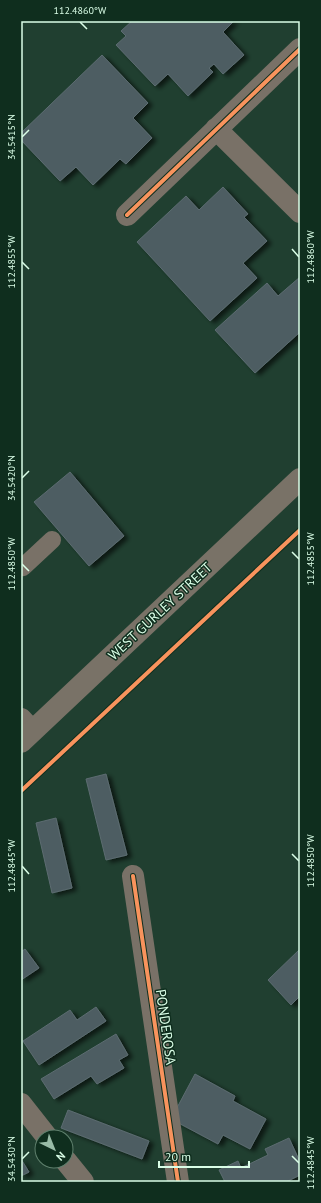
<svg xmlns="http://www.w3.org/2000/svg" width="321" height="1203" font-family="'PT Sans',sans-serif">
  <defs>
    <filter id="shadow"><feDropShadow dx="4.5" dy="2.5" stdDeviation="2" flood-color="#0009"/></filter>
  </defs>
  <rect width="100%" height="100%" fill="#203f30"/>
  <!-- building -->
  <path fill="#4e5d62" stroke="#5c6c71" filter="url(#shadow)" d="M 132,21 L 234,21 L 223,32 L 244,55 L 223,74 L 214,64 L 209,68 L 213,72 L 188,96 L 168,74 L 155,86 L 116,45 L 126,36 L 121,31 Z
    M 102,55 L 148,103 L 133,118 L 152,138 L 126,164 L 120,159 L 93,185 L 76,167 L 60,181 L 21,140 L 21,133 Z
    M 223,187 L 248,214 L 244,217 L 267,241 L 243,263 L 257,278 L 210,321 L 137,242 L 186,196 L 199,210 Z
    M 300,277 L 300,332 L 255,373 L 215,330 L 267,283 L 278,296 Z
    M 70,472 L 124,536 L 89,566 L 34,502 Z
    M 106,774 L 127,855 L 106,860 L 86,779 Z
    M 56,818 L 72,888 L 52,893 L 36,823 Z
    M 25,949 L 39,968 L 21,980 L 21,952 Z
    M 300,949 L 300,996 L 291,1005 L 268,980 Z
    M 96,1007 L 106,1021 L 39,1065 L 23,1041 L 70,1010 L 77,1020 Z
    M 116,1034 L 128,1055 L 119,1060 L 124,1068 L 97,1084 L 91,1076 L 54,1099 L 41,1079 Z
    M 195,1074 L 235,1096 L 233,1101 L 266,1119 L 250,1149 L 223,1135 L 218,1144 L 171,1119 Z
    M 68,1110 L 149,1141 L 142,1159 L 61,1128 Z
    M 289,1138 L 300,1162 L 300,1175 L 286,1182 L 225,1182 L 219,1170 L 238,1161 L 241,1168 L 268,1155 L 265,1149 Z
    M 21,1159 L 29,1172 L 21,1176 Z"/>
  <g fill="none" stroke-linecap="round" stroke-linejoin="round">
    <!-- lane -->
    <path stroke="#797167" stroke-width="18" d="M 21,566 L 23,567 L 52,540"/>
    <!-- street -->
    <path stroke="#797167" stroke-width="22" d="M 216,129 L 300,212
      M 127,215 L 300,49
      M 21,719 L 32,731
      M 133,876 L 178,1182
      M 21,1104 L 47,1137
      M 66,1161 L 83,1182"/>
    <!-- secondary -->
    <path stroke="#797267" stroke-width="22" d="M 21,742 L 300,479"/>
    <!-- cycleway casing -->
    <g stroke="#0f2e1e" stroke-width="6">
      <path id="cycleway" d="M 127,215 L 300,49
        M 21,791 L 300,530
        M 133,876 L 178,1182"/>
    </g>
    <!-- cycleway -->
    <use href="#cycleway" stroke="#f8935d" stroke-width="4"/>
  </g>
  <!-- ticks -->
  <path fill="none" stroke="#dafee7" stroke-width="1.5" d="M 80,22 L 87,29M 22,137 L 29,130M 292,249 L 299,257M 22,262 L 29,269M 22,478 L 29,471M 292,552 L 299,559M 22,564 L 29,571M 292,854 L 299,861M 22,866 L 29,874M 292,1156 L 299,1163M 22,1159 L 29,1152"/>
  <g text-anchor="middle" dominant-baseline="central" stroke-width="3" stroke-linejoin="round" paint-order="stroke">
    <!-- street labels -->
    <g font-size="14" fill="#dafee7" stroke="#0f2e1e">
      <text transform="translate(160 611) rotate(-43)">WEST GURLEY STREET</text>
      <text transform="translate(166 1027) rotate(82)">PONDEROSA</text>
    </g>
  </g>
  <!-- border -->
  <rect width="321" height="1203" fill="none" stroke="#0f2e1e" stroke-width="44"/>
  <!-- north arrow -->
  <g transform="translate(54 1149) rotate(137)"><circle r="19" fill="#0f2e1e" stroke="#60816e"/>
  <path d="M0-3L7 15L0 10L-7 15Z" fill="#99bba7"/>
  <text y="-6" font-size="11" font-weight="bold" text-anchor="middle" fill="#dafee7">N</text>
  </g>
  <!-- scale -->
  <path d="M159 1161v6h90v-6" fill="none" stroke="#dafee7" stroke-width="2"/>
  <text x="165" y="1161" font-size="12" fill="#dafee7" stroke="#0f2e1e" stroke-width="3" paint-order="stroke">20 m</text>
  <rect x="22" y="22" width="277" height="1159" fill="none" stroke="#dafee7" stroke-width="1.5"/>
  <g font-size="10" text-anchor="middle" fill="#dafee7">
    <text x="80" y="14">112.4860°W</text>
    <text transform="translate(11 137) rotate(-90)" y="4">34.5415°N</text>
    <text transform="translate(310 257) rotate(-90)" y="4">112.4860°W</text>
    <text transform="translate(11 262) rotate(-90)" y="4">112.4855°W</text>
    <text transform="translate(11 478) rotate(-90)" y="4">34.5420°N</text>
    <text transform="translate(310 559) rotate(-90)" y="4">112.4855°W</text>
    <text transform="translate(11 564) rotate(-90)" y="4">112.4850°W</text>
    <text transform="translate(310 861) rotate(-90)" y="4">112.4850°W</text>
    <text transform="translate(11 866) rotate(-90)" y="4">112.4845°W</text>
    <text transform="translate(11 1159) rotate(-90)" y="4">34.5430°N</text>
    <text transform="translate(310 1163) rotate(-90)" y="4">112.4845°W</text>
  </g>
</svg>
